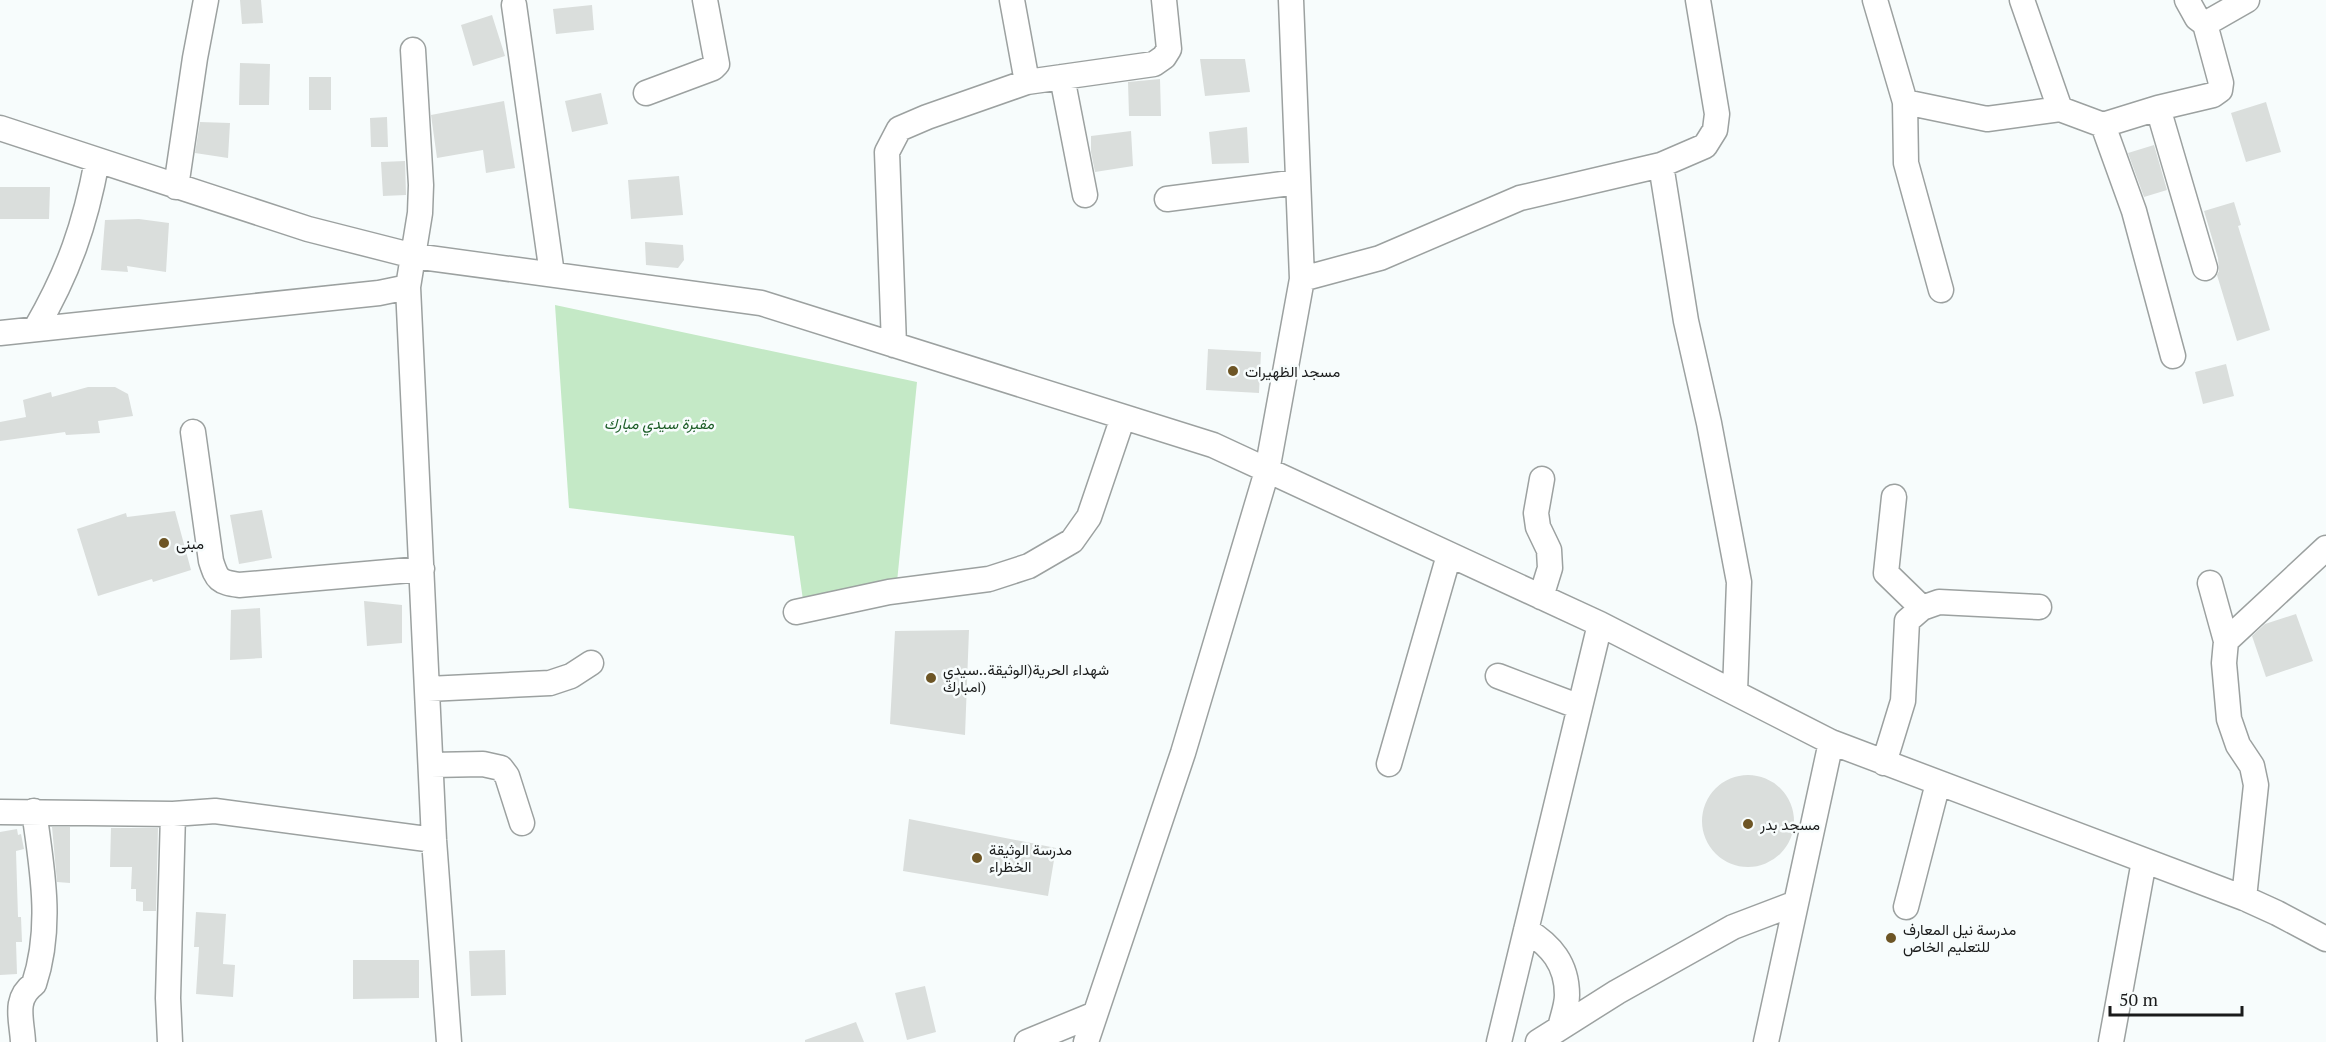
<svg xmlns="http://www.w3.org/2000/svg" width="2326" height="1042" font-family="'PT Serif',Vazirmatn,serif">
  <rect width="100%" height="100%" fill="#f7fcfc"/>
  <!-- green -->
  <path fill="#c4e9c6" d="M 555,305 L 917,382 L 897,582 L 803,600 L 794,536 L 569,508 Z"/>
  <!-- building -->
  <path fill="#dadedc" d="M 240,0 L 261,0 L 263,23 L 242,24 Z
    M 592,5 L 594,30 L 556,34 L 553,9 Z
    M 492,15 L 505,56 L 473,66 L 461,25 Z
    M 1200,59 L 1245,59 L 1250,92 L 1205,96 Z
    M 240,63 L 270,64 L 269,105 L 239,105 Z
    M 309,77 L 331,77 L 331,110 L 309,110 Z
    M 1160,79 L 1161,116 L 1129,116 L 1128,82 Z
    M 601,93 L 608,124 L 572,132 L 565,101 Z
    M 504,101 L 515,168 L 486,173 L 483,150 L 437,158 L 431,115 Z
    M 2266,102 L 2281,152 L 2246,162 L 2231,113 Z
    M 387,117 L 388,147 L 371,147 L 370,118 Z
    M 200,122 L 230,123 L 228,158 L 195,153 Z
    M 1247,127 L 1249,163 L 1212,164 L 1209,132 Z
    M 1131,131 L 1133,166 L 1095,172 L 1091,152 L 1091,136 Z
    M 2154,145 L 2167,190 L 2144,197 L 2128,153 Z
    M 405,161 L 406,195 L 383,196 L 381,162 Z
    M 679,176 L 683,215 L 631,219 L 628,180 Z
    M 0,187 L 50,187 L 49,219 L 0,219 Z
    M 2234,202 L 2241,225 L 2238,226 L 2270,330 L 2237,341 L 2217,275 L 2219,271 L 2218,258 L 2204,211 Z
    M 139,219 L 169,223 L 166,272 L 127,266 L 128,272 L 101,270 L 105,220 Z
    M 645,242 L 683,245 L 684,260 L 678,268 L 646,265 Z
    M 1208,349 L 1261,352 L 1259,393 L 1206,390 Z
    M 2226,364 L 2234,396 L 2203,404 L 2195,372 Z
    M 88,387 L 115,387 L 128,394 L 133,416 L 98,421 L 100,433 L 66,435 L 65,432 L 0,441 L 0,422 L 26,417 L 23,400 L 51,392 L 52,397 Z
    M 262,510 L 272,558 L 239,564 L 230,515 Z
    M 175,511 L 191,570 L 153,582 L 152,579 L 98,596 L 77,529 L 126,513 L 127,517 Z
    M 364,601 L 402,605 L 402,643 L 367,646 Z
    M 260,608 L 262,658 L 230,660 L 231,610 Z
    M 2296,614 L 2313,661 L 2266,677 L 2252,636 L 2265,624 Z
    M 969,630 L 965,735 L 890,724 L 895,631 Z
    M1702 821a46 46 0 1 1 92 0a46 46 0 1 1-92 0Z
    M 909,819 L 1056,848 L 1048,896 L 903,871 Z
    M 52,827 L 70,827 L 70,883 L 57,882 Z
    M 111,828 L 158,828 L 156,911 L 143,911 L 143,902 L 136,901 L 136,889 L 131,889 L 132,867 L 110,867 Z
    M 17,829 L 18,835 L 21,834 L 24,849 L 16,851 L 18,917 L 21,917 L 22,942 L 16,942 L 17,974 L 0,975 L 0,832 Z
    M 196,912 L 226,914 L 223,964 L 235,965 L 233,997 L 196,994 L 199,947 L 194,947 Z
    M 505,950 L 506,995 L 471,996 L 469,951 Z
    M 353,960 L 419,960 L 419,998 L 353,999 Z
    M 925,986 L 936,1032 L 907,1040 L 895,993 Z
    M 856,1022 L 864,1042 L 805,1042 L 805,1040 Z"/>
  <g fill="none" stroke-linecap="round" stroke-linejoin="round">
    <!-- minor casing -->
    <g stroke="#9ca1a0" stroke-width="27">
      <path id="minor" d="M 1012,0 L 1027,82
        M 1875,0 L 1905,102 L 1987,119 L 2060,109 L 2103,125 L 2158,108 L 2213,95 L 2220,90 L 2221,83 L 2205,24 L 2247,0
        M 2022,0 L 2060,109
        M 2187,0 L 2197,18 L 2205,24
        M 514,5 L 552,274
        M 413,50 L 421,185 L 420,213 L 408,287 L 434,840 L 449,1042
        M 1062,77 L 1085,195
        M 646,93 L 713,68 L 717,64 L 705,0
        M 1905,102 L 1906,163 L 1941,290
        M 2158,108 L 2205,268
        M 2103,125 L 2134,211 L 2173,356
        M 0,128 L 308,229 L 414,256 L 761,303 L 1213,445 L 1600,624 L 1831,742 L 2244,898 L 2277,913 L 2326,939
        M 1661,165 L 1686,321 L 1709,423 L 1739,582 L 1735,692
        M 176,187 L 195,58 L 206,0
        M 1167,199 L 1298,182
        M 1302,279 L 1380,258 L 1520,198 L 1661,165 L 1705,146 L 1715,130 L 1717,114 L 1698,0
        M 36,328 C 69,271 85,225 97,161
        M 0,333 L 379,293 L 408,287
        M 894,345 L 887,152 L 899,129 L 927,117 L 1027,82 L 1154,64 L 1164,57 L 1169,49 L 1164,0
        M 193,432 L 211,561 C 217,580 219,582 239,585 L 422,569
        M 1894,497 L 1886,573 L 1922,608
        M 2210,583 L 2226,641
        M 1541,597 L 1550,568 L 1549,550 L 1538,527 L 1536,513 L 1542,479
        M 796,612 L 889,592 L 989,579 L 1029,566 L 1072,541 L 1089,517 L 1123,417
        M 1498,676 L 1580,707
        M 428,689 L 550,683 L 571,676 L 591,663
        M 1884,763 L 1903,701 L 1907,621 L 1922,608 L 1939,602 L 2039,607
        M 1389,764 L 1449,555
        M 431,765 L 483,764 L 501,768 L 507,776 L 522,823
        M 0,812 L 173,814 L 215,811 L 434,840
        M 2244,898 L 2256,785 L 2252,766 L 2238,745 L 2229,719 L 2224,663 L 2226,641 L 2326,548
        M 1906,907 L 1938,783
        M 1526,930 C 1551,945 1567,964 1567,995 C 1567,1006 1562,1018 1560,1028
        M 23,1042 C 22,1020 13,999 34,984 C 53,927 42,868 34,811
        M 170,1042 L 168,998 L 173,814
        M 1027,1042 L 1095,1014
        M 1086,1042 L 1183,753 L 1267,471 L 1302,279 L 1291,0
        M 1499,1042 L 1600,624
        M 1538,1042 L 1617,992 L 1733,927 L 1796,903
        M 1766,1042 L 1831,742
        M 2111,1042 L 2144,861"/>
    </g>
    <!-- minor -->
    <use href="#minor" stroke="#fff" stroke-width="24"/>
  </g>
  <!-- markers -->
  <g fill="#6d5525" stroke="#f7fcfc" stroke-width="2">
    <circle cx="1233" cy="371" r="6"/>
    <circle cx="164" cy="543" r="6"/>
    <circle cx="931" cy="678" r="6"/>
    <circle cx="1748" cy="824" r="6"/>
    <circle cx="977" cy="858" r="6"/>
    <circle cx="1891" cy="938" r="6"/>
  </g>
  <g text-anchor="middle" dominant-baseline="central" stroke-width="5" stroke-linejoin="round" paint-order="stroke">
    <!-- poi labels -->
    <g font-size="15" fill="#1a1b1b" stroke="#f7fcfc" text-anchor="start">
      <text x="1245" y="371">مسجد الظهيرات</text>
      <text x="176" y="543">مبنى</text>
      <text x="943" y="669">شهداء الحرية(الوثيقة..سيدي<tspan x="943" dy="17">امبارك)</tspan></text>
      <text x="1760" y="824">مسجد بدر</text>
      <text x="989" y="849">مدرسة الوثيقة<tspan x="989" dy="17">الخظراء</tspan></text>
      <text x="1903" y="929">مدرسة نيل المعارف<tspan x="1903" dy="17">للتعليم الخاص</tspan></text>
    </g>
    <!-- park labels -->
    <g font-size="15" font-style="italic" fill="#1d5d28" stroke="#f7fcfc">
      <text x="659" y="423">مقبرة سيدي مبارك</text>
    </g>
  </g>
  <!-- scale -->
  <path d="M2110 1006v9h132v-9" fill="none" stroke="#1a1b1b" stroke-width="3"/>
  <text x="2119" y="1006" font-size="18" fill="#1a1b1b" stroke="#f7fcfc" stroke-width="4.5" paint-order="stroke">50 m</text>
</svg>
